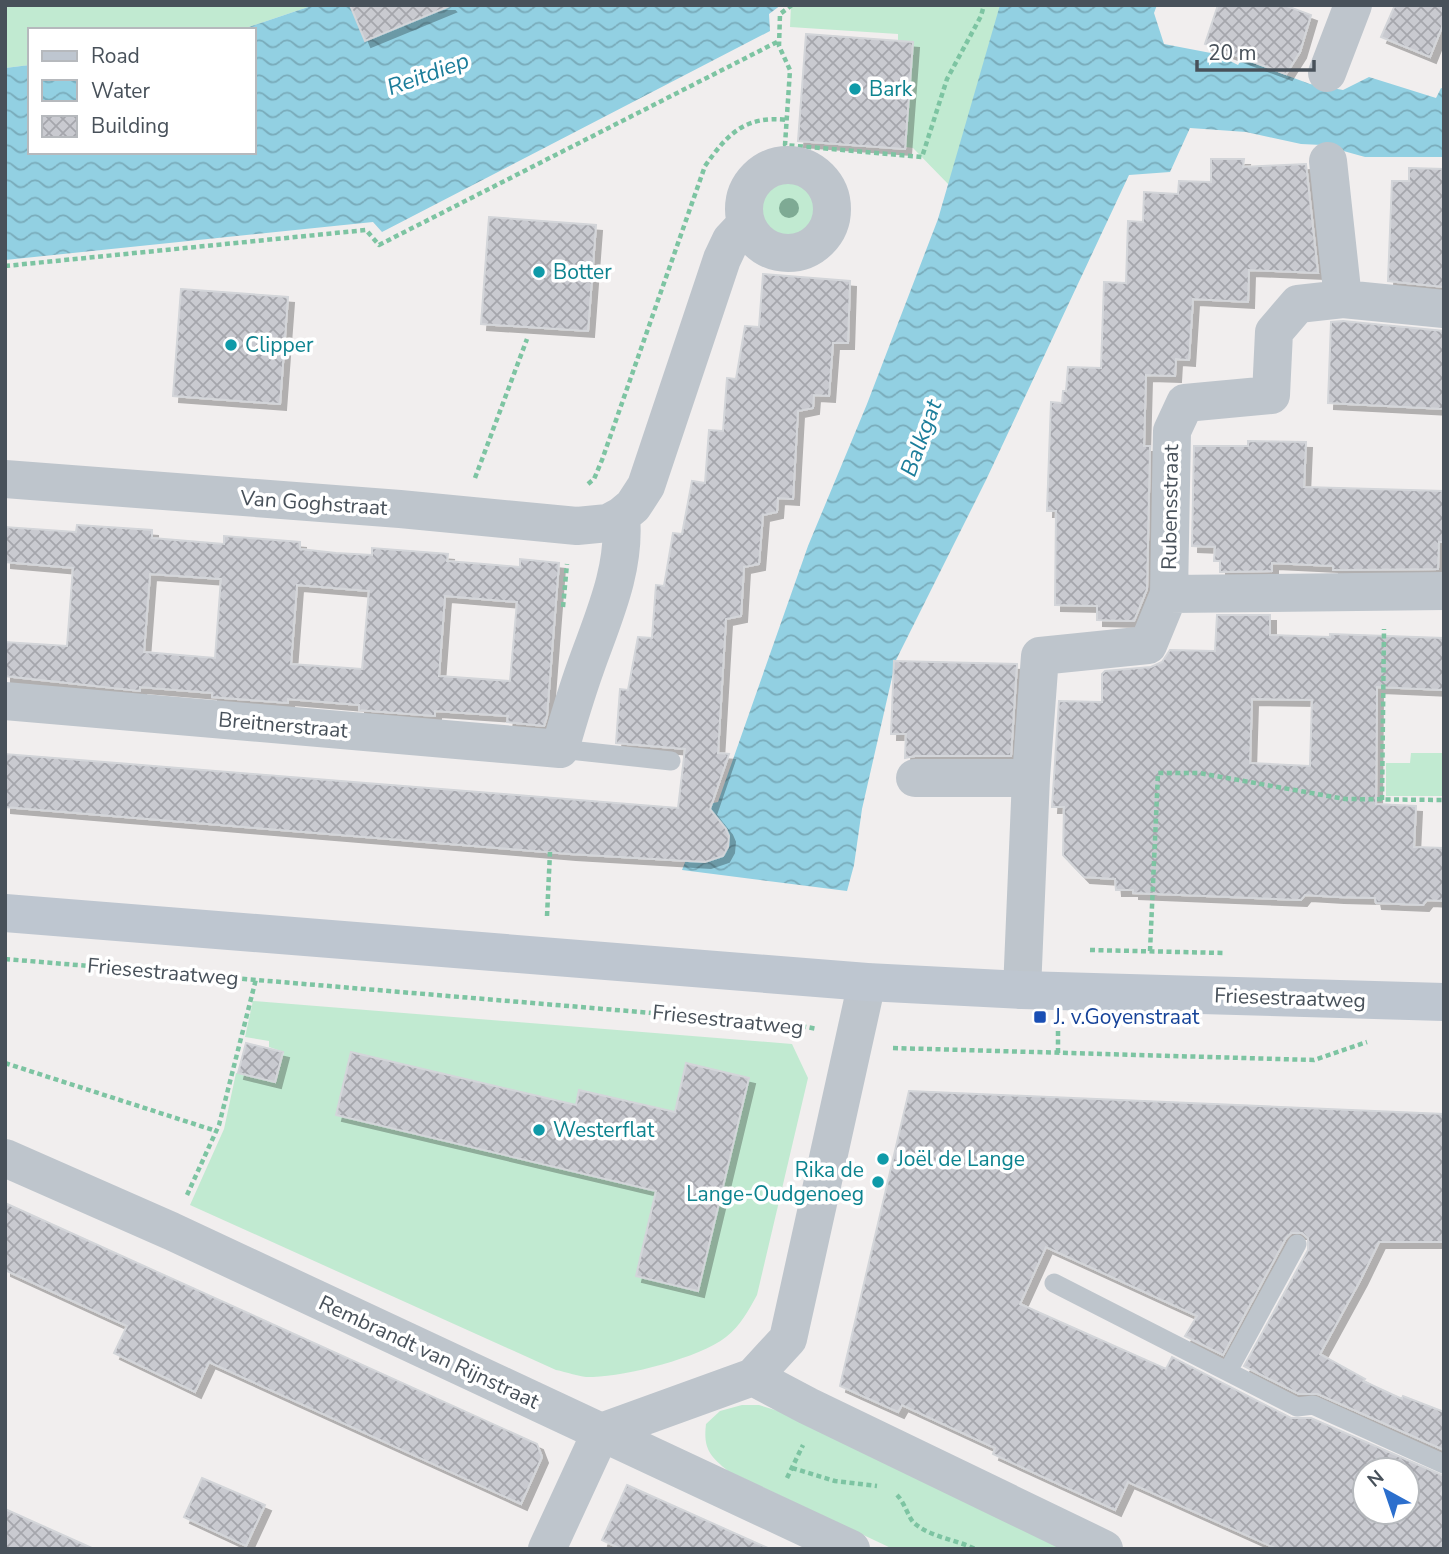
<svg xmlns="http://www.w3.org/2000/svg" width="1449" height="1554" font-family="'Nunito Sans',sans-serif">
  <defs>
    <pattern id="water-waves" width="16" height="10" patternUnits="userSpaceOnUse" patternTransform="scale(1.75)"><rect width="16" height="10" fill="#92d0e2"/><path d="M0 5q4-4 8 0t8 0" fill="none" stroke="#79abba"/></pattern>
    <pattern id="building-cross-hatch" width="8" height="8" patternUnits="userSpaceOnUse" patternTransform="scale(1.75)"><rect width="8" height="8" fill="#c9cad0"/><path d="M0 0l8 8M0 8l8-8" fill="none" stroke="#a5a6ac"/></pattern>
    <filter id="shadow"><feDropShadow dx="6" dy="6" stdDeviation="0" flood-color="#0004"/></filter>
  </defs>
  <rect width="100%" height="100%" fill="#f1eeee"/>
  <!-- grass -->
  <path fill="#c1ead1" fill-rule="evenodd" d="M 5,5 L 314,5 L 240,30 L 30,30 L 30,65 L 5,68 Z
    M 791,5 L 1001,5 L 950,186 L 913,148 L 906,147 L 913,44 L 898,43 L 898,34 L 790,27 Z
    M760 208a28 28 0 1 1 56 0a28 28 0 1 1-56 0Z
    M 1411,753 L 1444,753 L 1444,796 L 1386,796 L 1386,763 L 1410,763 Z
    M 253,1001 L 792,1044 L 808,1078 L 757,1295 C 748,1311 741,1325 726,1337 C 699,1358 627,1376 593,1377 C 581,1378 567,1372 556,1370 L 190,1205 L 224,1129 L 236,1073 L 276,1083 L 284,1052 L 269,1047 L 269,1041 L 245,1037 ZM 351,1052 L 576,1105 L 579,1091 L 675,1112 L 687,1064 L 749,1079 L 698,1290 L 636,1276 L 665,1154 Z
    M 742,1405 L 759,1405 L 788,1414 L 1078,1549 L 893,1549 L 728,1471 C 710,1456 703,1449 706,1424 L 720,1411 Z"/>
  <!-- water -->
  <path fill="url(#water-waves)" d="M 314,5 L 781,5 L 769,14 L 770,31 L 382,232 L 373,222 L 5,260 L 5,68 L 30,65 L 30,152 L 254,152 L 254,30 L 240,30 Z
    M 1000,5 L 1157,5 L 1154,13 L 1164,44 L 1216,54 L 1238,65 L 1242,59 L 1310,84 L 1343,90 L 1369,77 L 1436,98 L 1441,88 L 1444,89 L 1444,157 L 1365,157 L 1322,145 L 1301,144 L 1246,132 L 1190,128 L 1170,172 L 1129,175 L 986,480 L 896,660 L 862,809 L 854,865 L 847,891 L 682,870 L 708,804 L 718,802 L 808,546 L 867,404 L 938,219 Z"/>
  <!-- building -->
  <path fill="url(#building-cross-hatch)" stroke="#d3d5d9" stroke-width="2" fill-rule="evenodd" filter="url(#shadow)" d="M 350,5 L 449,5 L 450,6 L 365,41 Z
    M 1218,5 L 1284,5 L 1311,15 L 1300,52 L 1286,74 L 1205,44 Z
    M 1395,5 L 1444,5 L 1444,22 L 1430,57 L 1381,37 Z
    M 806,34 L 913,42 L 905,149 L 798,141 Z
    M 1211,159 L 1244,159 L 1243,167 L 1306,164 L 1318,273 L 1249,270 L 1248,302 L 1193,299 L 1189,360 L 1176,359 L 1175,376 L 1146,375 L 1144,446 L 1150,446 L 1147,589 L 1134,621 L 1097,620 L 1097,606 L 1055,605 L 1056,511 L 1047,511 L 1051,402 L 1062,403 L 1063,391 L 1066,391 L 1068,367 L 1101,368 L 1104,282 L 1126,283 L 1128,221 L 1143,222 L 1144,192 L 1178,194 L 1179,181 L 1211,182 Z
    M 1409,168 L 1444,169 L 1444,287 L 1388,281 L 1392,181 L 1409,181 Z
    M 489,217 L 596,225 L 588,331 L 481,324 Z
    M 763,274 L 850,281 L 848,343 L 833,343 L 829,396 L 814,395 L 813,408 L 798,411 L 793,499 L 778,498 L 777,512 L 763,515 L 759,564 L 744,567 L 741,616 L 726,619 L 718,753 L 729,754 L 710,809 L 726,829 L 729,836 L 728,847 L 723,856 L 705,862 L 570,854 L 5,807 L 5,754 L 678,808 L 685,749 L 616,743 L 620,689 L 628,690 L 638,637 L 652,638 L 656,585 L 664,586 L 673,533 L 682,534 L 692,481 L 705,483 L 709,430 L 723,431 L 727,378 L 736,379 L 745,326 L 759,327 Z
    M 181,289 L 288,297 L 280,404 L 173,396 Z
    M 1343,321 L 1444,331 L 1444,409 L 1328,403 L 1331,322 Z
    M 1248,441 L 1306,442 L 1304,487 L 1444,491 L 1444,542 L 1439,542 L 1438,569 L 1333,570 L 1333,566 L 1272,563 L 1272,571 L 1220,572 L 1220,561 L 1214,561 L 1215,547 L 1192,546 L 1194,446 L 1248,446 Z
    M 77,525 L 152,530 L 152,538 L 224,544 L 224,536 L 300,542 L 300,549 L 336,553 L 372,555 L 372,548 L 448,554 L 447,561 L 484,564 L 520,567 L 520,559 L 559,563 L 547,716 L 544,726 L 507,722 L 508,716 L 435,711 L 435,716 L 359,710 L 359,705 L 288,699 L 288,703 L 212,697 L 212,693 L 140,687 L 140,691 L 5,676 L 5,642 L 67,646 L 73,568 L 5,562 L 5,527 L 76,532 ZM 150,574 L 221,579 L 215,658 L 144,652 ZM 297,585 L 369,591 L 362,669 L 291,664 ZM 445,596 L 517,602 L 510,681 L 439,676 Z
    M 1217,615 L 1270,615 L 1270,635 L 1330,637 L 1330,634 L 1444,638 L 1444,690 L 1377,687 L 1376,804 L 1416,806 L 1414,847 L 1444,848 L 1444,901 L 1427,900 L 1423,905 L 1376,903 L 1375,898 L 1338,897 L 1305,895 L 1301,900 L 1133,893 L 1133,890 L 1116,890 L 1115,879 L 1084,877 L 1063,855 L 1064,807 L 1052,807 L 1059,701 L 1102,702 L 1102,674 L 1105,671 L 1151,667 L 1162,662 L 1170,650 L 1215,651 ZM 1252,699 L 1312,700 L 1310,766 L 1250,763 Z
    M 894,661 L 1017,664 L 1011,756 L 915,756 L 905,758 L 906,734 L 891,734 Z
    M 246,1043 L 283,1052 L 275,1082 L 238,1073 Z
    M 351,1052 L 576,1105 L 579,1090 L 675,1112 L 686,1063 L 749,1078 L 698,1291 L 636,1276 L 656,1191 L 336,1115 Z
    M 909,1091 L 1444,1114 L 1444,1242 L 1379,1242 L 1361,1279 L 1320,1354 L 1365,1379 L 1363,1381 L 1402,1399 L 1403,1396 L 1444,1412 L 1444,1450 L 1318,1394 L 1299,1394 L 1244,1366 L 1308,1250 L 1308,1238 L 1302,1233 L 1291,1233 L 1286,1238 L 1223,1355 L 1185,1336 L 1197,1316 L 1046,1247 L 1020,1304 L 1166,1369 L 1172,1357 L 1291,1418 L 1311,1418 L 1444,1476 L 1444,1487 L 1441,1494 L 1444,1495 L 1444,1549 L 1277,1549 L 1128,1482 L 1115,1510 L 993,1454 L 995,1448 L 902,1405 L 898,1412 L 840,1386 ZM 1365,1470 L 1407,1470 L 1407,1512 L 1365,1512 Z
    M 5,1203 L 537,1444 L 542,1457 L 521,1504 L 209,1362 L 195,1392 L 114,1353 L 127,1326 L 5,1270 Z
    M 202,1478 L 265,1505 L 246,1546 L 184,1517 Z
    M 627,1485 L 770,1549 L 621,1549 L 602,1540 Z
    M 5,1509 L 94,1549 L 5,1549 Z"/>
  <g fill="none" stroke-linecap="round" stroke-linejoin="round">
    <!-- path -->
    <path stroke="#7dc4a2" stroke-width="4.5" stroke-dasharray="5 3.5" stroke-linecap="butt" d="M 792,5 L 780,14 L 779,46 L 790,70 L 785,145 L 922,157 L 947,79 L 981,16 L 984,5
      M 5,266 L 366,230 L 379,245 L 779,41
      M 475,478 L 527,339
      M 588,484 L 594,479 L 602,460 L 705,166 C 728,133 746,115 788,120
      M 563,607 L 567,564
      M 1382,800 L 1384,629
      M 547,916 L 550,852
      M 1090,950 L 1225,953
      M 1150,951 L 1158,773 L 1199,773 L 1345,799 L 1444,800
      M 5,959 L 796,1025 L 817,1029
      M 893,1048 L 1314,1060 L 1367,1042
      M 1058,1053 L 1058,1030
      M 5,1063 L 216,1131
      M 187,1195 L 219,1125 L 256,979
      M 792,1468 L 835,1481 L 877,1486
      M 787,1478 L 803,1445
      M 897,1495 C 905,1503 908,1517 914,1523 C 932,1538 955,1539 975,1549"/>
    <!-- lane -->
    <path stroke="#bec5cc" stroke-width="19" d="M 560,749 L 671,761
      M 1054,1283 L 1297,1407 L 1313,1405 L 1444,1464
      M 1228,1371 L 1297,1244"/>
    <!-- street -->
    <path stroke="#bec5cc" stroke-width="38" d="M 1327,73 L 1353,5
      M 1328,161 L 1343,299
      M744 209a44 44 0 1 1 88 0a44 44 0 1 1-88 0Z
      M 5,479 L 400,509 L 577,526 L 608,523 L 621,516
      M 1169,594 L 1444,591
      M 5,701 L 560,749 C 568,721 576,694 586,666 C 603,618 626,569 621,516 L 633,506 L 646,486 L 722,259 L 731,240 L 746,224
      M 915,778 L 1031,778
      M 1022,990 L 1031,778 L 1040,656 L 1148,645 L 1169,594 L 1172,431 L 1185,403 L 1271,395 L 1274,332 L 1298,304 L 1343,299 L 1444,309
      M 5,1158 L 171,1231 L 851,1549
      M 753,1377 L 808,1406 L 1104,1549
      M 601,1432 L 753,1377 L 788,1339 L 867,982
      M 547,1549 L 601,1432"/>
    <!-- secondary -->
    <path stroke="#bec6d0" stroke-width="38" d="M 5,913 L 867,982 L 1022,990 L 1444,1002"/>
  </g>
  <!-- trees -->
  <circle fill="#7eaa94" cx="789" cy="208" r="10"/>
  <!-- markers -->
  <g fill="#0f9aa8" stroke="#fff" stroke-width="2.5">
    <circle cx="855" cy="89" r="7"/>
    <circle cx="539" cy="272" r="7"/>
    <circle cx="231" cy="345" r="7"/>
    <circle cx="539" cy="1130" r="7"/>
    <circle cx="883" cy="1159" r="7"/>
    <circle cx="878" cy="1182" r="7"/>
  </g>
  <rect fill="#1a4fb4" stroke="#fff" stroke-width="2.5" x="1033" y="1010" width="14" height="14" rx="3.5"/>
  <g text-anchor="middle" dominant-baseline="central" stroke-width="7" stroke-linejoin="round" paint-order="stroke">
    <!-- culture labels -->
    <g font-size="21" fill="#0d838f" stroke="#fff" text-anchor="start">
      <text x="869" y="89">Bark</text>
      <text x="553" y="272">Botter</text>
      <text x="245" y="345">Clipper</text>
      <text x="553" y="1130">Westerflat</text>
      <text x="897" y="1159">Joël de Lange</text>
      <text x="864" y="1170" text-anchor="end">Rika de<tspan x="864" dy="24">Lange-Oudgenoeg</tspan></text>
    </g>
    <!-- street labels -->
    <g font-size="21" fill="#48515a" stroke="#fff">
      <text transform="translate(314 503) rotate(4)">Van Goghstraat</text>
      <text transform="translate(1170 507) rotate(-89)">Rubensstraat</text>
      <text transform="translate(283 725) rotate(5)">Breitnerstraat</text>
      <text transform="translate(163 972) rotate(5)">Friesestraatweg</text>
      <text transform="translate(1290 998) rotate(2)">Friesestraatweg</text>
      <text transform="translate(728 1020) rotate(6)">Friesestraatweg</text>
      <text transform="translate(429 1352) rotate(25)">Rembrandt van Rijnstraat</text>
    </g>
    <!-- transit labels -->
    <g font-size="21" fill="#164399" stroke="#fff" text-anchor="start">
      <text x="1054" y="1017">J. v.Goyenstraat</text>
    </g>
    <!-- water labels -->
    <g font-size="23" font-style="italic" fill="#1b7d9a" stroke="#fff">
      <text transform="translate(428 74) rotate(-20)">Reitdiep</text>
      <text transform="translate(921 438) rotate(-70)">Balkgat</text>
    </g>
  </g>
  <!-- border -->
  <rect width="1449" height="1554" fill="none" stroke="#48515a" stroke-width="14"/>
  <!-- legend -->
  <rect x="28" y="28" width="228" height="126" fill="#ffffff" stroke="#b6b9bd" stroke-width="2"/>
  <rect x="42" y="51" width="35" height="10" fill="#bec6d0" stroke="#b6b9bd" stroke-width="2"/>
  <text x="91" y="63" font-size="21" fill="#48515a">Road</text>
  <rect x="42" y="80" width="35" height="21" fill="url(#water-waves)" stroke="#b6b9bd" stroke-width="2"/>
  <text x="91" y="98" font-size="21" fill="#48515a">Water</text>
  <rect x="42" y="116" width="35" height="21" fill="url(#building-cross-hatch)" stroke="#b6b9bd" stroke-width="2"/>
  <text x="91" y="133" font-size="21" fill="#48515a">Building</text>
  <!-- north arrow -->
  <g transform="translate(1386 1491) rotate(320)"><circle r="33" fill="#ffffff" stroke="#b6b9bd" stroke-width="2"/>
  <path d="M0-5L12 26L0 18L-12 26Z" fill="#2c6fcd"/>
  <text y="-10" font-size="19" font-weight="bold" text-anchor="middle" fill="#48515a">N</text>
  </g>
  <!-- scale -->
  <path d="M1197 60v10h117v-10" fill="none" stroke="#48515a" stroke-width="3.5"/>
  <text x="1208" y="60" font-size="21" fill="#48515a" stroke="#ffffff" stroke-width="5" paint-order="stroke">20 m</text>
</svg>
